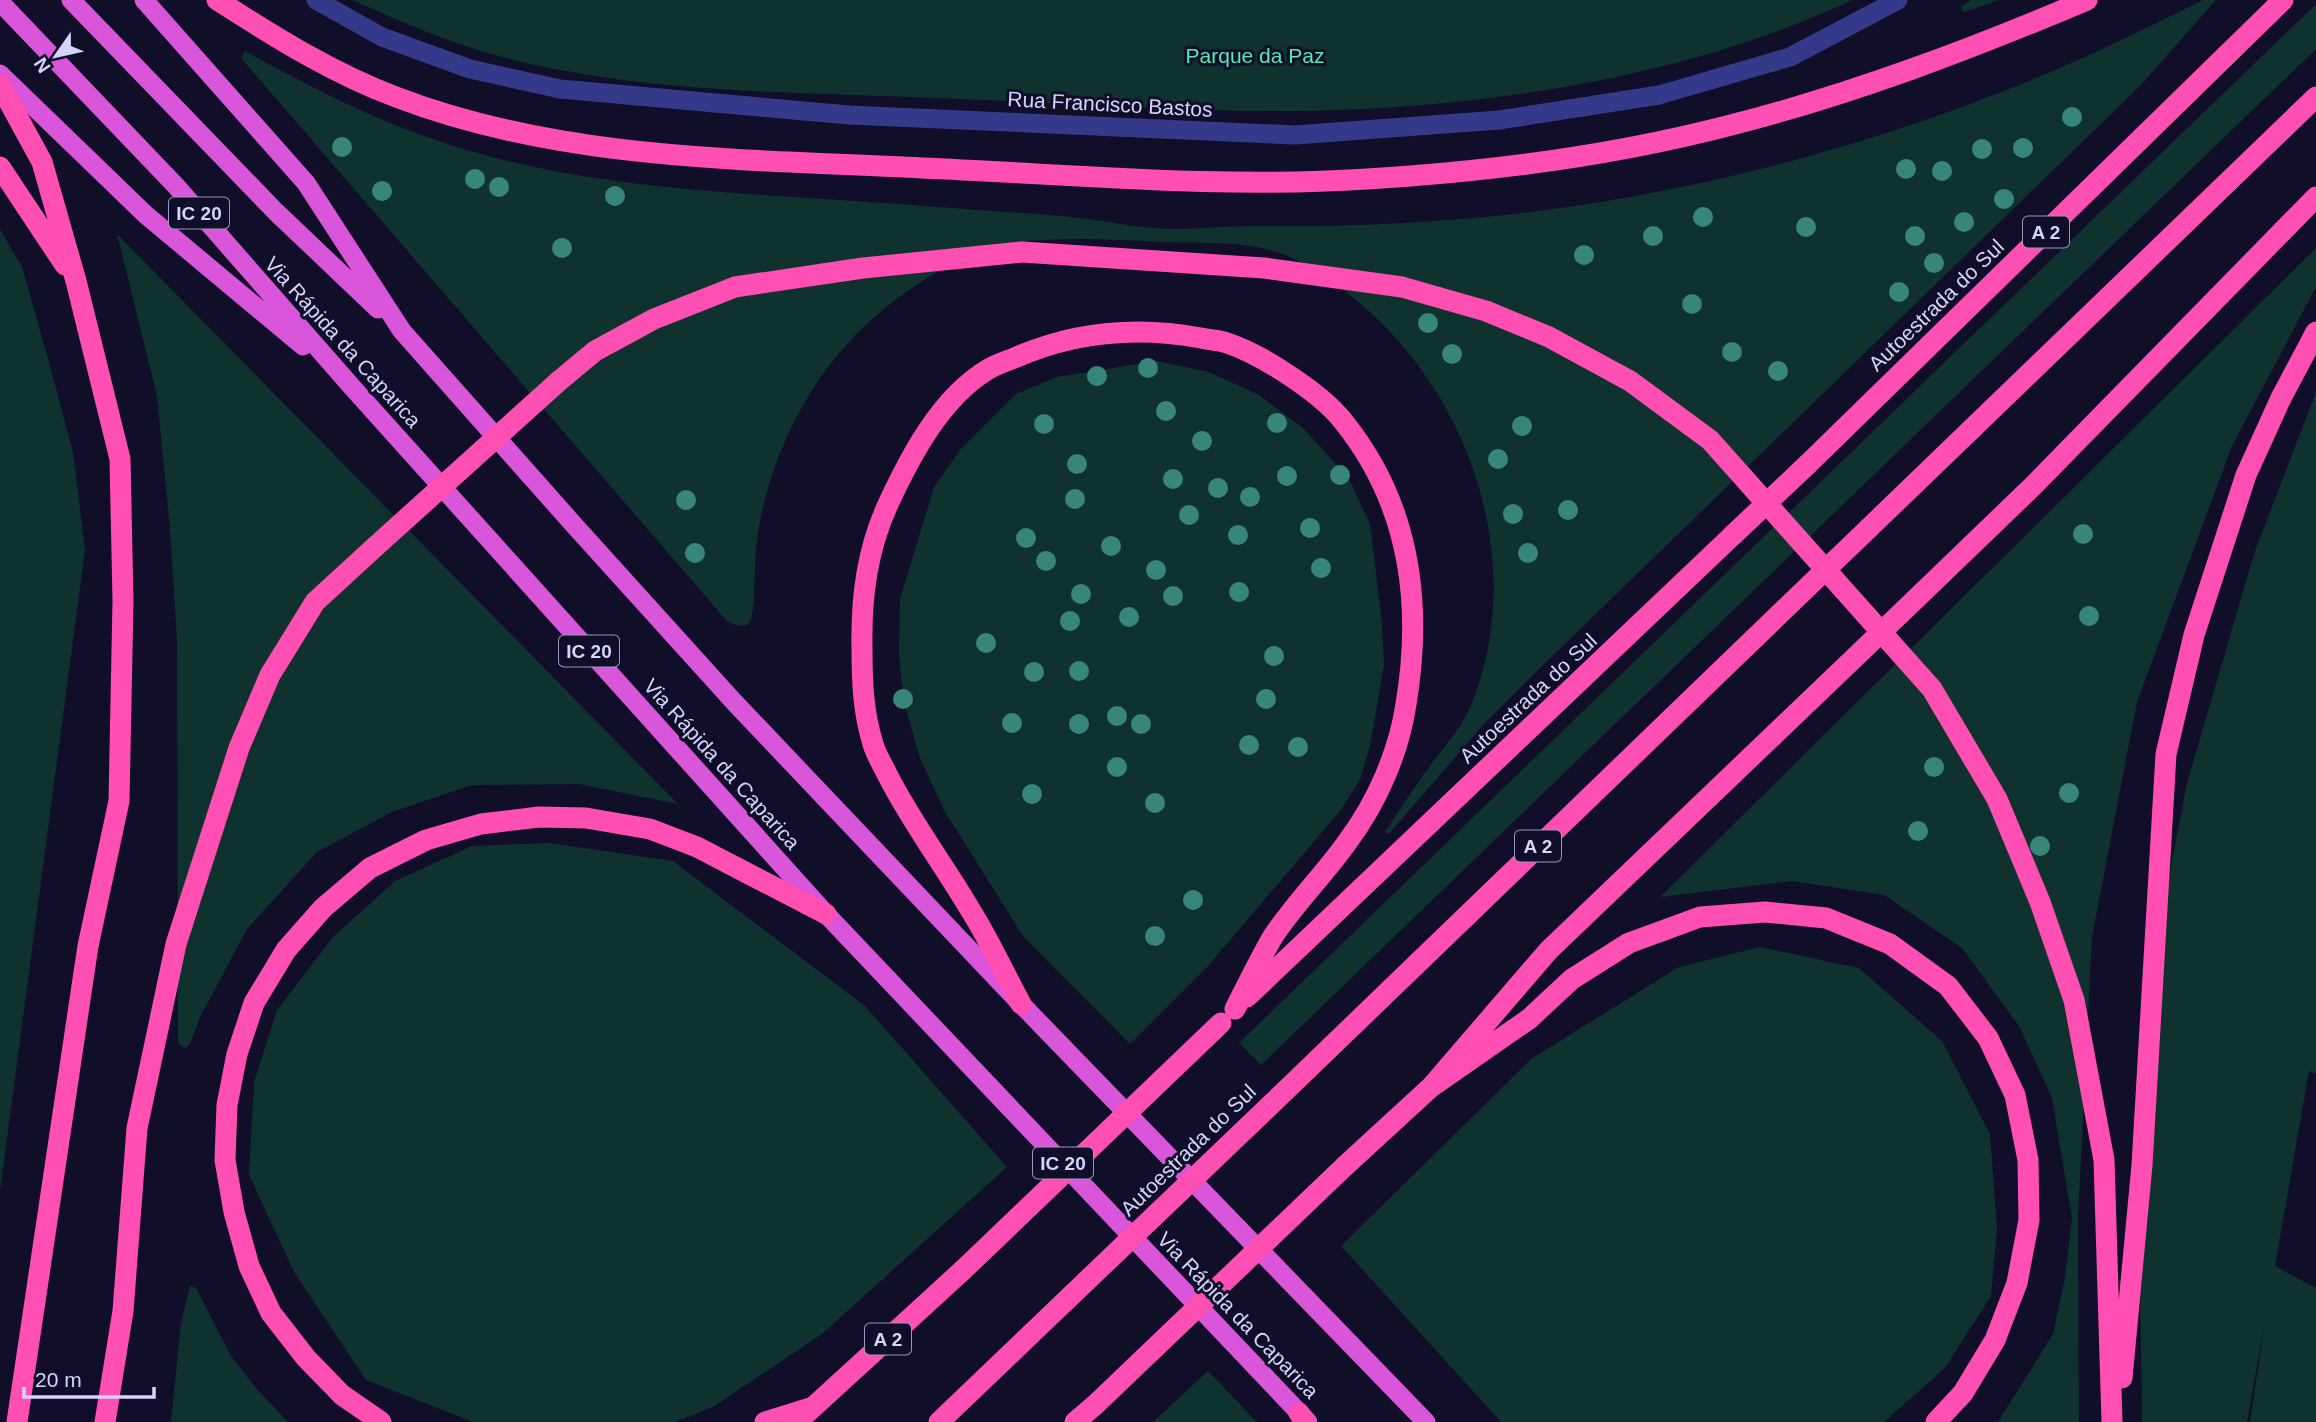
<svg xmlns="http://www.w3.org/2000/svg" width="2316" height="1422" font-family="Arial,sans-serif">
  <rect width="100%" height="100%" fill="#100e28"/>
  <!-- green -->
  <path fill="#10322e" d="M 352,0 L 1852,0 C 1679,82 1458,112 1268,111 C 1166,111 1063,103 961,99 C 816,92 667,95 525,63 C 464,49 408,25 352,0 Z
    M 1971,0 L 1999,0 L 1965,12 L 1962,11 L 1961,7 Z
    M 2203,0 L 2216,0 L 2140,86 L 1537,671 L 1483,725 L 1389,834 L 1385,832 C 1398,812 1412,791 1426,771 C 1443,748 1464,726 1474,698 C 1525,561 1472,400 1363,306 C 1338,285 1308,262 1277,252 C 1239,240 1199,244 1160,242 C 1104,239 1048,236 992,246 C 979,248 964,257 952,264 C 889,297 835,346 801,409 C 779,448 763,495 757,540 C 753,567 757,594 751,620 L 747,625 L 737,626 L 726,620 L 241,58 L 245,51 C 302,82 358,112 419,134 C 572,191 739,192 900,204 C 957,209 1015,212 1072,217 C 1105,220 1139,229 1173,229 C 1200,229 1227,226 1254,226 C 1349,227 1443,223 1538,211 C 1695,191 1862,148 2009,89 C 2075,63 2139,32 2203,0 Z
    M 2316,4 L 2316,49 L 1261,1065 L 1239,1043 Z
    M 0,230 L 22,267 L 47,355 L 73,452 L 85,550 L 0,1191 Z
    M 117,234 L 678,804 L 579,784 L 472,785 L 392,812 L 317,852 L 247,929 L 200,1017 L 190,1044 L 186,1048 L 181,1046 L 178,1041 L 177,640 L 170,529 L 157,396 Z
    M 2316,248 L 2316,287 L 2232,446 L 2137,702 L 2092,937 L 2078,1218 L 2079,1422 L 1998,1422 L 2053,1334 L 2065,1278 L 2072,1218 L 2052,1098 L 2019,1026 L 1962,948 L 1884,895 L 1792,881 L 1660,897 Z
    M 1156,361 L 1209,372 L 1259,395 L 1304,429 L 1348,477 L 1370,524 L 1382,623 L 1384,665 L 1370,746 L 1360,780 L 1340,811 L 1208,966 L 1130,1044 L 1023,936 L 945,812 L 920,758 L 903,699 L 899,651 L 900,599 L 934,487 L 960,450 L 1016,394 L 1057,377 Z
    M 2316,392 L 2316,1074 L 2309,1071 L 2275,1266 L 2316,1288 L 2316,1422 L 2250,1422 L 2266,1316 L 2247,1422 L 2142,1422 L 2139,1212 L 2154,955 L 2187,783 L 2254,554 Z
    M 549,843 L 673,861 L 865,1006 L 1007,1167 L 822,1334 L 713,1407 L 675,1422 L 473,1422 L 366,1380 L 294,1272 L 249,1175 L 254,1082 L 277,1010 L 333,937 L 395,881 L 472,846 Z
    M 1760,947 L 1859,968 L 1942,1041 L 1990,1134 L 1997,1228 L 1991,1296 L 1945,1368 L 1884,1422 L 1501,1422 L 1341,1246 L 1531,1059 L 1679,967 Z
    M 190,1286 L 196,1288 L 231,1356 L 256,1388 L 288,1422 L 171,1422 L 181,1323 Z
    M 1208,1371 L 1257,1422 L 1152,1422 L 1153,1422 Z"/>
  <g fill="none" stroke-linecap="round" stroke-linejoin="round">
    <!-- tertiary -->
    <path stroke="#35398a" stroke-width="19" d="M 316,0 L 382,37 L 470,69 L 560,89 L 849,115 L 1295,135 L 1499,120 L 1659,95 L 1790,57 L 1898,0"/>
    <!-- trunk -->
    <path stroke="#d955d9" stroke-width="19" d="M 71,0 L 276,212 L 378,309
      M 144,0 L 306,183 L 402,331 L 574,525 L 735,703 L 1021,1004 L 1426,1422
      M 0,2 L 176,186 L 352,387 L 826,914 L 1308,1422
      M 0,74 L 146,215 L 303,346"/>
    <!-- motorway -->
    <path stroke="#ff4fb3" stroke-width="21" d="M 217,0 C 275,37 332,73 396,97 C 563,161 745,159 922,168 C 1068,174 1221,189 1367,179 C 1485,172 1616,155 1731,125 C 1853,94 1971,49 2087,0
      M 0,85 L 42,162 L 76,281 L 120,459 L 123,601 L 119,801 L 88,946 L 17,1422
      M 0,167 L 65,265
      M 559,381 L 595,351 L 654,319 L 735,287 L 863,268 L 1022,252 L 1264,268 L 1402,287 L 1486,311 L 1549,337 L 1630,381 L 1710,440 L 1932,689 L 1997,799 L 2040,902 L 2074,1000 L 2104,1160 L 2112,1422
      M 1808,464 L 2283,0
      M 1869,528 L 2316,97
      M 1924,591 L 2034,485 L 2316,197
      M 1247,997 L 1733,535
      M 1021,1004 C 1004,973 990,941 971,911 C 944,865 912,823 888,776 C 883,765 876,755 873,744 C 863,712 862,681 862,648 C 861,597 867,549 889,502 C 911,455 941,398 987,370 C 995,365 1004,362 1012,359 C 1072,332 1137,326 1201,338 C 1210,340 1219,340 1227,343 C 1261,354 1321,393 1343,421 C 1410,504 1423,602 1406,704 C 1399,752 1377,802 1348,841 C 1325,874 1294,904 1272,938 C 1259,961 1247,985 1235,1009
      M 1431,1087 L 1529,1019 L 1572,979 L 1629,943 L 1700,917 L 1765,912 L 1826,918 L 1890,944 L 1948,986 L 1988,1038 L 2015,1095 L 2028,1160 L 2029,1220 L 2017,1283 L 1995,1340 L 1963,1393 L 1936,1422
      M 1285,1091 L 1792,602
      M 1345,1166 L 1431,1087 L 1549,950 L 1848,664
      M 2122,1378 L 2142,1165 L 2166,754 L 2194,635 L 2246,475 L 2281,398 L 2316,332
      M 1299,1413 L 1305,1422
      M 105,1422 L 123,1311 L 137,1128 L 176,944 L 239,748 L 270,675 L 315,602 L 376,546
      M 381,1422 L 342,1395 L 306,1358 L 271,1313 L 249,1266 L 234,1212 L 225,1160 L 227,1105 L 237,1054 L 254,1003 L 286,950 L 323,908 L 370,868 L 426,840 L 481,824 L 539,817 L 586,818 L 650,829 L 697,847 L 826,914
      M 765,1422 L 810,1408
      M 797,1422 L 963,1270
      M 939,1422 L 1031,1334
      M 1075,1422 L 1095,1405"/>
    <!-- motorway-bridge -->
    <path stroke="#ff4fb3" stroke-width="21" d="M 1733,535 L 1808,464
      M 376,546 L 559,381
      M 1792,602 L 1869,528
      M 1848,664 L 1924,591
      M 963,1270 L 1221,1023
      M 1031,1334 L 1285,1091
      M 1095,1405 L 1345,1166"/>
  </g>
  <!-- trees -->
  <g fill="#378677">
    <circle cx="2072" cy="117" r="10"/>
    <circle cx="342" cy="147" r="10"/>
    <circle cx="2023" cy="148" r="10"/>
    <circle cx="1982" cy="149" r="10"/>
    <circle cx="1906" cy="169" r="10"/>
    <circle cx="1942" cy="171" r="10"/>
    <circle cx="475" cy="179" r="10"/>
    <circle cx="499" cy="187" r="10"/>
    <circle cx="382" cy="191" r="10"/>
    <circle cx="615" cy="196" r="10"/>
    <circle cx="2004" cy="199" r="10"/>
    <circle cx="1703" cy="217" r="10"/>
    <circle cx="1964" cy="222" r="10"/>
    <circle cx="1806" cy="227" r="10"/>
    <circle cx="1653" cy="236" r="10"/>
    <circle cx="1915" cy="236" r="10"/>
    <circle cx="562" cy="248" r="10"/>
    <circle cx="1584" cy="255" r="10"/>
    <circle cx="1934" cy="263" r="10"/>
    <circle cx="1899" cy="292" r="10"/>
    <circle cx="1692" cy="304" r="10"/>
    <circle cx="1428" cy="323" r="10"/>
    <circle cx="1732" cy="352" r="10"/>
    <circle cx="1452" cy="354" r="10"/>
    <circle cx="1148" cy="368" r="10"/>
    <circle cx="1778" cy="371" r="10"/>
    <circle cx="1097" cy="376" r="10"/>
    <circle cx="1166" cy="411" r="10"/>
    <circle cx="1277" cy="423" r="10"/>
    <circle cx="1044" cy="424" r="10"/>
    <circle cx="1522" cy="426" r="10"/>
    <circle cx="1202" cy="441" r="10"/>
    <circle cx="1498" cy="459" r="10"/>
    <circle cx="1077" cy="464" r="10"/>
    <circle cx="1340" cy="475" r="10"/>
    <circle cx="1287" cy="476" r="10"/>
    <circle cx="1173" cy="479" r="10"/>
    <circle cx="1218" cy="488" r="10"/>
    <circle cx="1250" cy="497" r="10"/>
    <circle cx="1075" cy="499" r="10"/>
    <circle cx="686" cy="500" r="10"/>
    <circle cx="1568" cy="510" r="10"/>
    <circle cx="1513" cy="514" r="10"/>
    <circle cx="1189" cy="515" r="10"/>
    <circle cx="1310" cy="528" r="10"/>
    <circle cx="2083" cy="534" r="10"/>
    <circle cx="1238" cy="535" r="10"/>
    <circle cx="1026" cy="538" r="10"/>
    <circle cx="1111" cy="546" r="10"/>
    <circle cx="695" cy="553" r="10"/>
    <circle cx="1528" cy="553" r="10"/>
    <circle cx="1046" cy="561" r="10"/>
    <circle cx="1321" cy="568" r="10"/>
    <circle cx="1156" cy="570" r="10"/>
    <circle cx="1239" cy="592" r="10"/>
    <circle cx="1081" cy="594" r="10"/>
    <circle cx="1173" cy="596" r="10"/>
    <circle cx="2089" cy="616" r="10"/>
    <circle cx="1129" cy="617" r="10"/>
    <circle cx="1070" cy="621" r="10"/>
    <circle cx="986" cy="643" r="10"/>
    <circle cx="1274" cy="656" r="10"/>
    <circle cx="1079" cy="671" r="10"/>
    <circle cx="1034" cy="672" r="10"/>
    <circle cx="903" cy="699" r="10"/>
    <circle cx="1266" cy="699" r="10"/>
    <circle cx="1117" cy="716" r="10"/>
    <circle cx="1012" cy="723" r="10"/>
    <circle cx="1079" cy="724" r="10"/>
    <circle cx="1141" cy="724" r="10"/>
    <circle cx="1249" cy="745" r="10"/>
    <circle cx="1298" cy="747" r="10"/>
    <circle cx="1117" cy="767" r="10"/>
    <circle cx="1934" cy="767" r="10"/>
    <circle cx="2069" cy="793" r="10"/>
    <circle cx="1032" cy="794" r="10"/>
    <circle cx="1155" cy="803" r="10"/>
    <circle cx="1918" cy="831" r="10"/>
    <circle cx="2040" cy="846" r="10"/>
    <circle cx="1193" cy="900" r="10"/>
    <circle cx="1155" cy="936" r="10"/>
  </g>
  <g text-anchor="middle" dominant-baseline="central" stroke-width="6" stroke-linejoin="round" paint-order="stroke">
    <!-- shield labels -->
    <g fill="#100e28" stroke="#9a99be" stroke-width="2">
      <rect x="169" y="197.5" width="60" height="31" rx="5"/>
      <rect x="2023" y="216.5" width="46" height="31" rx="5"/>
      <rect x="559" y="635.5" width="60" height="31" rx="5"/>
      <rect x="1515" y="830.5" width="46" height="31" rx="5"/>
      <rect x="1033" y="1147.5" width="60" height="31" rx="5"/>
      <rect x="865" y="1323.5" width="46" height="31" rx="5"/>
    </g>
    <g font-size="19" font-weight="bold" fill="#d5d4ff">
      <text x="199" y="213">IC 20</text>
      <text x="2046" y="232">A 2</text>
      <text x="589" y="651">IC 20</text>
      <text x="1538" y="846">A 2</text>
      <text x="1063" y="1163">IC 20</text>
      <text x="888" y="1339">A 2</text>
    </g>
    <!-- park labels -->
    <g font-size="21" fill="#57e8b7" stroke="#100e28">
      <text x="1255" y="55">Parque da Paz</text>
    </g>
    <!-- street labels -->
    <g font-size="21" fill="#d5d4ff" stroke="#100e28">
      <text transform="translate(1110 104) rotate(3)">Rua Francisco Bastos</text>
      <text transform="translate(1936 305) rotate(-44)">Autoestrada do Sul</text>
      <text transform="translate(343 342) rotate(48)">Via Rápida da Caparica</text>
      <text transform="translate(1528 698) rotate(-43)">Autoestrada do Sul</text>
      <text transform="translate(722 764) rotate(48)">Via Rápida da Caparica</text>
      <text transform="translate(1188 1150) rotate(-44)">Autoestrada do Sul</text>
      <text transform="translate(1238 1315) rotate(46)">Via Rápida da Caparica</text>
    </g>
  </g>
  <!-- north arrow -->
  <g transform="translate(56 56) rotate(236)" stroke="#100e28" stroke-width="5" paint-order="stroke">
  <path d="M0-5L12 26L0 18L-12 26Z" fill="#d5d4ff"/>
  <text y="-10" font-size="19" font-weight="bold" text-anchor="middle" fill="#d5d4ff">N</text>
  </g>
  <!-- scale -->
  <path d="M24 1387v10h130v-10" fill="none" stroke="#d5d4ff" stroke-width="3.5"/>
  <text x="35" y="1387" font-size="21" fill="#d5d4ff" stroke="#100e28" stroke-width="5" paint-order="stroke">20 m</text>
</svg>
